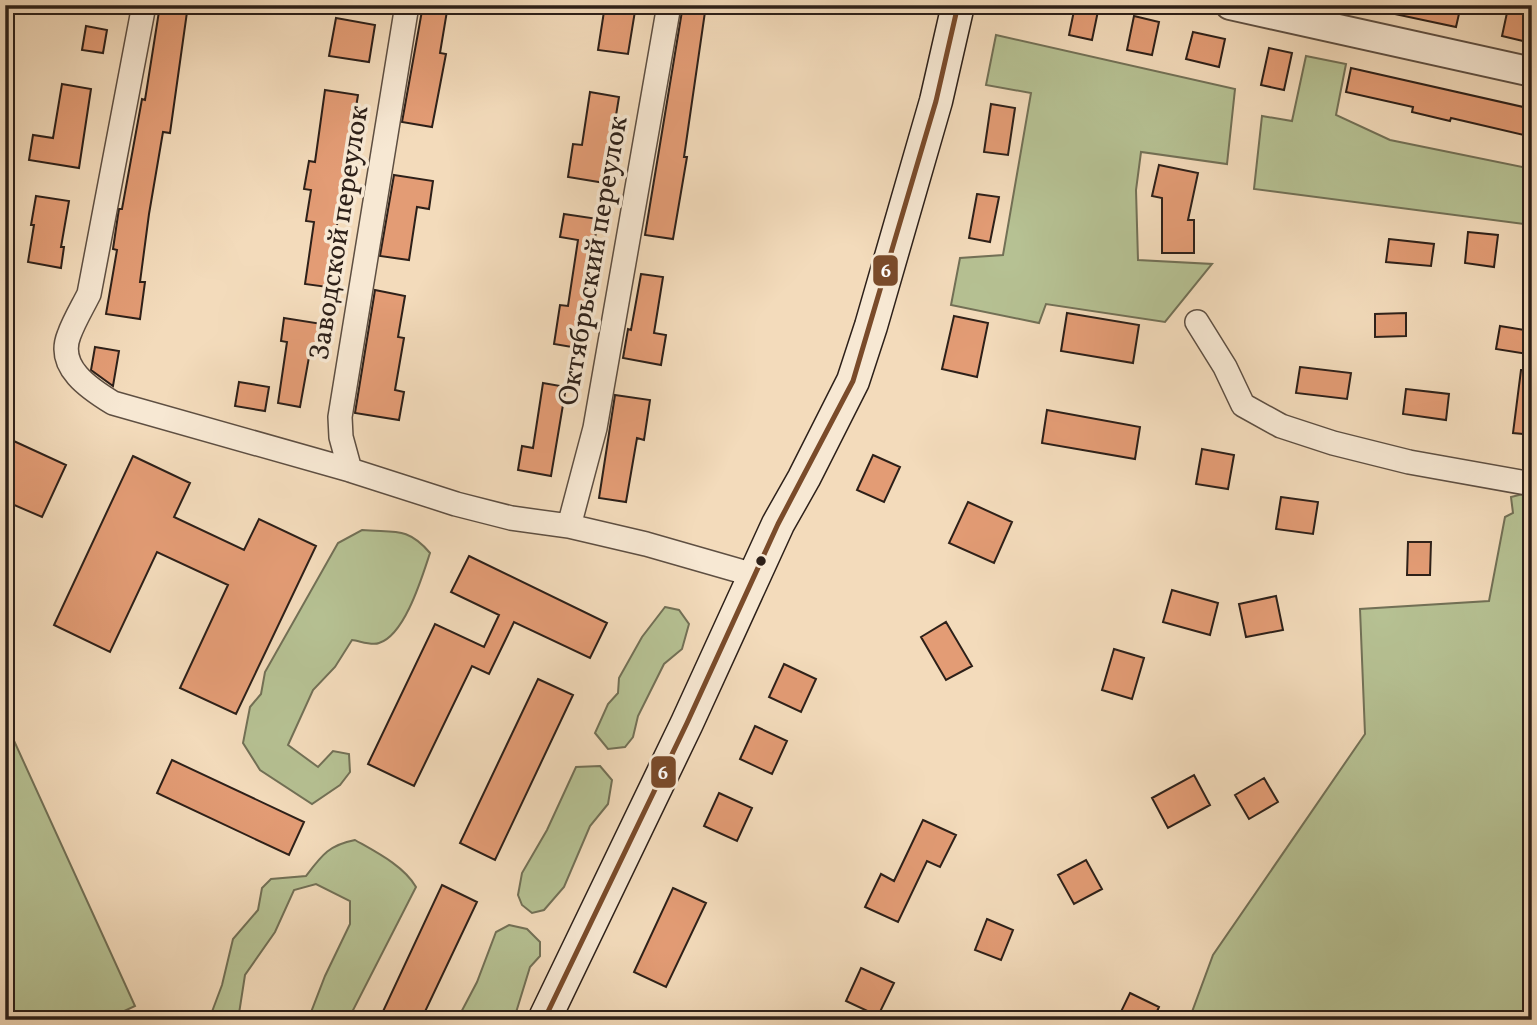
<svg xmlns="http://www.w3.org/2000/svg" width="1537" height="1025" font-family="Vollkorn,serif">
  <rect width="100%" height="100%" fill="#f3dbbb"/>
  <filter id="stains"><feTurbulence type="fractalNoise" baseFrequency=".00286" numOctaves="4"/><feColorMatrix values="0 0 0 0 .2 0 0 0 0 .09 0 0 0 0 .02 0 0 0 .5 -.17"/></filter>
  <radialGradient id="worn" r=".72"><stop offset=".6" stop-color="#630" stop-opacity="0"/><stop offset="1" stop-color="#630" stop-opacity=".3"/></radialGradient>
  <!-- green -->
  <path fill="#b6c193" stroke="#727056" stroke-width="2" d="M 996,35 L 1235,89 L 1227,164 L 1141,152 L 1136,190 L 1138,260 L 1212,264 L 1165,322 L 1046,304 L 1039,323 L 951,305 L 960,258 L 1003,255 L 1031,93 L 986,85 Z
    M 1306,56 L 1346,64 L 1336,115 L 1390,140 L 1532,169 L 1532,225 L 1254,189 L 1262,116 L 1292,121 Z
    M 1527,493 L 1532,494 L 1532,1020 L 1189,1020 L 1213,955 L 1365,734 L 1360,609 L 1489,601 L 1505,517 L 1513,513 L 1511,497 Z
    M 362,530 C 394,533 407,526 430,553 C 422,577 405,635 379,643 C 372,646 360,641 352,640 L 335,667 L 313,690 L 288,745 L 318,767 L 333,751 L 349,754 L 350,772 L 340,785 L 312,804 L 260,770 L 243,743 L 250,707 L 261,694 L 265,672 L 338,543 Z
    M 665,607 L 679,610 L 689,624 L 682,649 L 664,664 L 638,716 L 633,737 L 625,747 L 608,749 L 595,733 L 608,704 L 618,693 L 619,678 L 642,637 Z
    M 5,721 L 135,1006 L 105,1020 L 7,1020 L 5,1017 Z
    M 600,766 L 612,780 L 608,804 L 590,826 L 564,887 L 544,910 L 532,913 L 522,905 L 518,895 L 522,873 L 547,830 L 576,767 Z
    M 355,840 C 376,852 404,866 416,887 L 348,1020 L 308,1020 L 325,976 L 350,924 L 350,901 L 316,884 L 294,890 L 275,932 L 245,975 L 238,1020 L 212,1020 L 210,1017 L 222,985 L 233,939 L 258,910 L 262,888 L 271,879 L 306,876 C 322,855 329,845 355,840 Z
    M 509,925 L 527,929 L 540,942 L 540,956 L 530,967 L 514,1019 L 457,1020 L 477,982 L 496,932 Z"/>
  <!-- building -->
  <path fill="#e39c75" stroke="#2d2019" stroke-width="2" d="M 160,5 L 188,5 L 170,133 L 163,132 L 149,214 L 140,282 L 145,282 L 140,319 L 106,314 L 117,250 L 113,249 L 118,215 L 119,209 L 122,209 L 142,99 L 145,100 Z
    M 423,5 L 448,5 L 440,53 L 446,54 L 432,127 L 402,122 Z
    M 605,5 L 636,5 L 628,54 L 598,50 Z
    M 683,5 L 706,5 L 684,157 L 687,157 L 673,239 L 645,235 Z
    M 1391,5 L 1461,5 L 1456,27 L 1390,13 Z
    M 1075,6 L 1098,11 L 1092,40 L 1069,35 Z
    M 1508,8 L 1530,13 L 1523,41 L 1502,36 Z
    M 1134,16 L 1159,22 L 1152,55 L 1127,50 Z
    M 336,18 L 375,25 L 369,62 L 329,56 Z
    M 86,26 L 107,30 L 103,53 L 82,50 Z
    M 1193,32 L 1225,39 L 1219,67 L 1186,59 Z
    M 1269,48 L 1292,53 L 1284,90 L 1261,85 Z
    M 1351,68 L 1532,109 L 1532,137 L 1451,118 L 1450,121 L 1412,112 L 1413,107 L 1346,92 Z
    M 62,84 L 91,89 L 79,168 L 29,160 L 33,135 L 53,138 Z
    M 325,90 L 358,95 L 327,287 L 305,284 L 314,222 L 306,221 L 311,190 L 304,189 L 309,161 L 315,162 Z
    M 590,92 L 619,97 L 605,183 L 568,177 L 573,144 L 582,145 Z
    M 991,104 L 1015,108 L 1008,155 L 984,152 Z
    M 1159,165 L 1198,173 L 1188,220 L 1194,220 L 1194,253 L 1162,253 L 1162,198 L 1152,196 Z
    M 394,175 L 433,181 L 429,209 L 417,207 L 409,260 L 380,256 Z
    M 977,194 L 999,197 L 990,242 L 969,238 Z
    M 36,196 L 69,201 L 61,247 L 64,247 L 61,268 L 28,262 L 34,225 L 31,225 Z
    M 564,214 L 598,219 L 592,257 L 596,258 L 584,349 L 554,344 L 560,305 L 568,306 L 578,240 L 560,237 Z
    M 1468,232 L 1498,235 L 1494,267 L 1465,263 Z
    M 1389,239 L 1434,244 L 1431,266 L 1386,262 Z
    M 641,274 L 663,277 L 654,333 L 666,335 L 661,365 L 623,358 L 628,329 L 631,330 Z
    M 375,290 L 405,296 L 398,337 L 404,338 L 395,390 L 404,392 L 399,420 L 355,413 Z
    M 1067,313 L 1139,325 L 1133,363 L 1061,351 Z
    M 1406,313 L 1406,336 L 1375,337 L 1375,314 Z
    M 954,316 L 988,323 L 977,377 L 942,369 Z
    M 284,318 L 322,324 L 319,348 L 311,346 L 300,407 L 278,403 L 287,342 L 281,341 Z
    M 1500,326 L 1531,331 L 1527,354 L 1496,349 Z
    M 95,347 L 119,351 L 113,386 L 91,370 Z
    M 1300,367 L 1351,373 L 1347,399 L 1296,393 Z
    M 1521,370 L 1532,370 L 1532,435 L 1513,433 Z
    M 239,382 L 269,387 L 265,411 L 235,406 Z
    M 543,383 L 566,387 L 551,476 L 518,470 L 522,446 L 533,448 Z
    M 1406,389 L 1449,394 L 1446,420 L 1403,414 Z
    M 615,395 L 650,400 L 644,440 L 637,438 L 626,502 L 599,498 Z
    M 1047,410 L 1140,427 L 1135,459 L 1042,443 Z
    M 5,437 L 66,465 L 42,517 L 5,501 Z
    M 1202,449 L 1234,455 L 1228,489 L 1196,484 Z
    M 873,455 L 900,467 L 884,502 L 857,490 Z
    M 133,456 L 190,483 L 174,517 L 244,550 L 259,519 L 316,546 L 236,714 L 180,688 L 228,585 L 157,552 L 110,652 L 54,625 Z
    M 1281,497 L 1318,502 L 1313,534 L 1276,529 Z
    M 968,502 L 1012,522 L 994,563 L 949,543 Z
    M 1408,542 L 1431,542 L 1430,575 L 1407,575 Z
    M 469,556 L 607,623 L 590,658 L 514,622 L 489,674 L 472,666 L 414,786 L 368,764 L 435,624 L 484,647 L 499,615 L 451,592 Z
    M 1172,590 L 1218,603 L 1210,635 L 1163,622 Z
    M 1276,596 L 1283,630 L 1246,637 L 1239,604 Z
    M 946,622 L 972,666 L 946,680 L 921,637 Z
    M 1114,649 L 1144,658 L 1132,699 L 1102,690 Z
    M 784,664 L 816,679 L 801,712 L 769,697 Z
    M 538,679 L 573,695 L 495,860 L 460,843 Z
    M 755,726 L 787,741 L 772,774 L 740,759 Z
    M 172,760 L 304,822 L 289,855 L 157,793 Z
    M 1194,775 L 1210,805 L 1168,828 L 1152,798 Z
    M 1264,778 L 1278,802 L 1249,819 L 1235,795 Z
    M 719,793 L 752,808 L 737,841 L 704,826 Z
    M 923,820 L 956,835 L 940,867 L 927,861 L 898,922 L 865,907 L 881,874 L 894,881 Z
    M 1086,860 L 1102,889 L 1074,904 L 1058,875 Z
    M 442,885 L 477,902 L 421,1020 L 379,1020 Z
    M 673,888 L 706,903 L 666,987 L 634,972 Z
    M 987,919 L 1013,930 L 1001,960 L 975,950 Z
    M 861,968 L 894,983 L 878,1016 L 846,1001 Z
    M 1130,993 L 1159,1007 L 1153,1020 L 1117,1020 Z"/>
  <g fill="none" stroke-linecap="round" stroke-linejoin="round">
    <!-- minor casing -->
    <g stroke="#5e4f42" stroke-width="26">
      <path id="minor" d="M 144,5 L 89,294 C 82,308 74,321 69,335 C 56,367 90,389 113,403 L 350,470 L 456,504 L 511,518 L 569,526 L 646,544 L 754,575
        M 1197,322 L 1225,367 L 1243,405 L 1281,426 L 1333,443 L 1409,462 L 1532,484
        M 350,470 L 341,437 L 340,417 L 407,5
        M 569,526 L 595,428 L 669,5"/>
    </g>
    <!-- tertiary casing -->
    <g stroke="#5e4f42" stroke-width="32">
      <path id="tertiary" d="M 1230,5 L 1532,72"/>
    </g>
    <!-- secondary casing -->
    <g stroke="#2d2019" stroke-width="35">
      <path id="secondary" d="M 544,1020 L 687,723 L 778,524 L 804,478 L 853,381 L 871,326 L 936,101 L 958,5"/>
    </g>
    <!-- minor -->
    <use href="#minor" stroke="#f7e8d3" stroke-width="23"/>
    <!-- tertiary -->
    <use href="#tertiary" stroke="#f7e8d3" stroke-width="28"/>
    <!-- secondary -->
    <use href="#secondary" stroke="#f7e8d3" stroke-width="32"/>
    <!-- bus-1 casing -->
    <g stroke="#f7e8d3" stroke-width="10">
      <path id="bus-1" d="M 544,1020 L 687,723 L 778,524 L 853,381 L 936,101 L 958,5"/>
    </g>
    <!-- bus-1 -->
    <use href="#bus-1" stroke="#7a4b2a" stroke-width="5"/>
  </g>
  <!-- markers -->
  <circle fill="#2d2019" stroke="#f7e8d3" stroke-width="2.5" cx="761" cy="561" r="6"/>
  <g text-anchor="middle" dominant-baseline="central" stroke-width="7" stroke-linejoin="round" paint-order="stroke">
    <!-- street labels -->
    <g font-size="28" fill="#2d2019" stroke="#f7e8d3">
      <text transform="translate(340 233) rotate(-81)">Заводской переулок</text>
      <text transform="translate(594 261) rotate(-80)">Октябрьский переулок</text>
    </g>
  </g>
  <g stroke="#f7e8d3" stroke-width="2.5">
    <rect x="872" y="254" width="27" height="33" rx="7" fill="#7a4b2a"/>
    <rect x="650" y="755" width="27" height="34" rx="7" fill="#7a4b2a"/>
  </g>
  <g font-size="19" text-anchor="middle" font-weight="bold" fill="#fff">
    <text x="886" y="277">6</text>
    <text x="663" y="779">6</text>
  </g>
  <!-- margin -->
  <rect width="1537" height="1025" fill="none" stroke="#f3dbbb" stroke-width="28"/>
  <rect x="7" y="7" width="1523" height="1011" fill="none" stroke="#2d2019" stroke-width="3.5"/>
  <rect x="14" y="14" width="1509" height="997" fill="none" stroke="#2d2019" stroke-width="2"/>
  <rect width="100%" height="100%" filter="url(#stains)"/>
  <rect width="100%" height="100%" fill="url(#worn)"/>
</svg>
